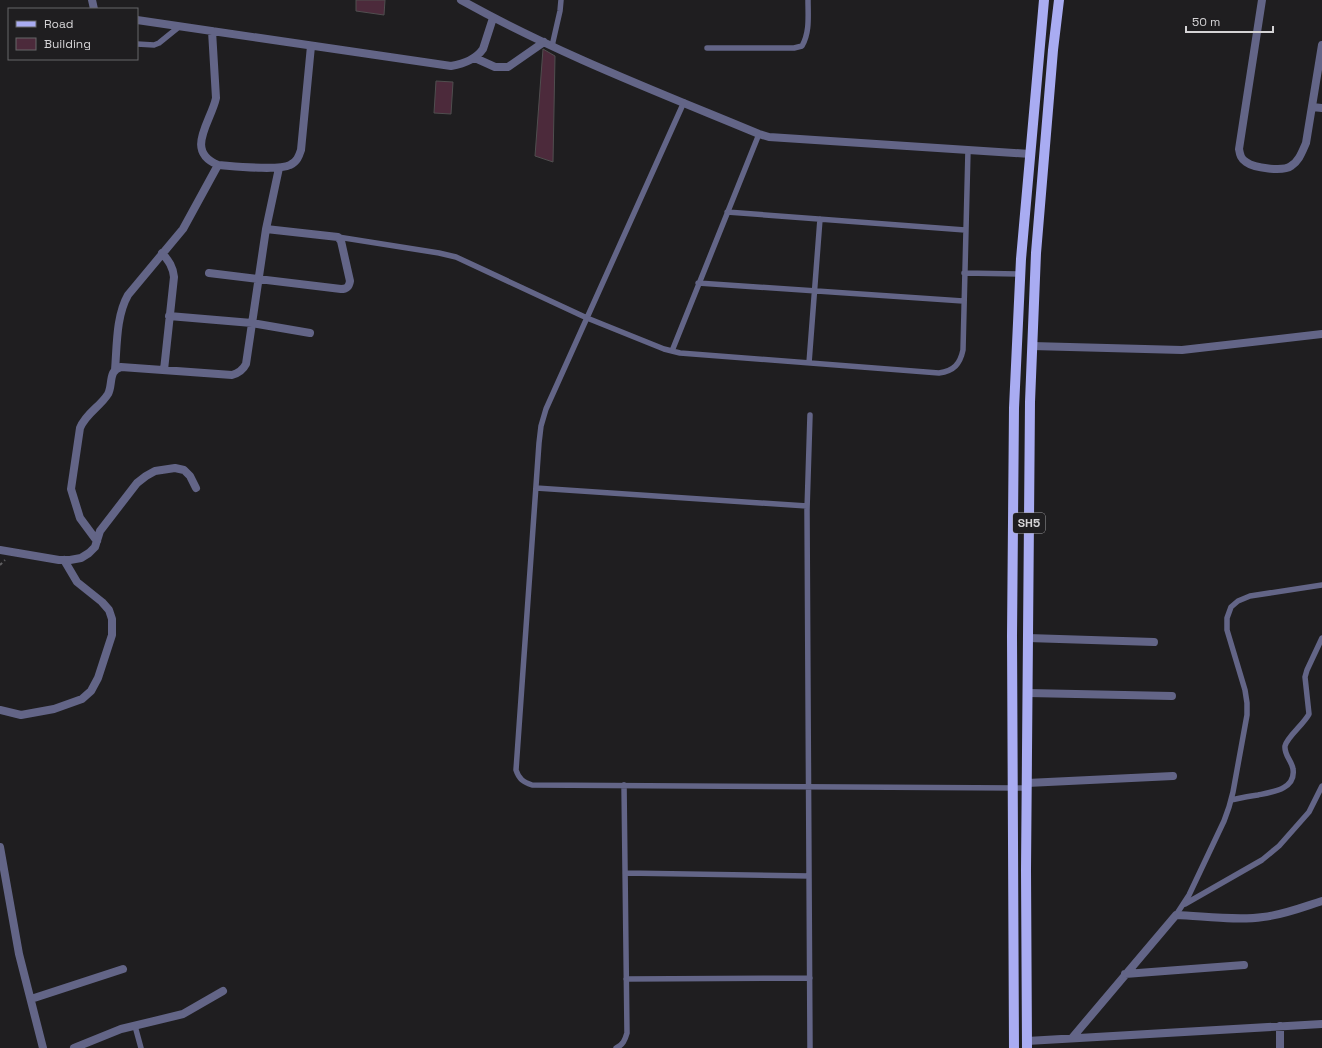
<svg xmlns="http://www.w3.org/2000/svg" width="1322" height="1048" font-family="'Space Grotesk',sans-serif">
  <rect width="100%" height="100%" fill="#1f1e20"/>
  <!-- building -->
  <path fill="#4c2a3b" stroke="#504e4f" d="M 356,0 L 385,0 L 384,15 L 356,11 Z
    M 543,49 L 555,56 L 553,162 L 535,156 Z
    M 436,81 L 453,82 L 451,114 L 434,113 Z"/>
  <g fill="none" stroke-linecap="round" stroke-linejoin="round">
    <!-- path -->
    <path stroke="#616062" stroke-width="2" stroke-dasharray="3 3" stroke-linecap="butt" d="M 0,565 L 5,560"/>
    <!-- lane -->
    <path stroke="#636587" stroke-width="5.5" d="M 137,44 L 154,45 L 159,43 L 180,26
      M 552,46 L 560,11 L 561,0
      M 707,48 L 794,48 L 802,46 C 810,32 808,16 808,0
      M 684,102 L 546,409 L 541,426 L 539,443 L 516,770 C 519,779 523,782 532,785 L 1027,788
      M 727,212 L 965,230
      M 338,237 L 439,253 L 456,257 L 587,318 L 664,349 L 680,353 L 939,373 C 954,371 960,364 963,350 L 968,150
      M 964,273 L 1020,274
      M 698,283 L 963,301
      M 672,351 L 759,134
      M 809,363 L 820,219
      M 810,415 L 807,510 L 810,1048
      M 536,488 L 807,506
      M 1231,800 C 1240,798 1249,796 1258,795 C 1273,792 1296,789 1293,769 C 1292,761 1284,755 1285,746 C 1287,737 1304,724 1309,714 L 1305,677 L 1307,670 L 1322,638
      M 625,873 L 809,876
      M 1185,904 L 1262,860 L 1279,846 L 1309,812 L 1322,786
      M 1176,915 L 1189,895 L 1224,821 L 1229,807 L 1233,792 L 1247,715 L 1247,703 L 1245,690 L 1227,630 L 1227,618 L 1231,607 L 1238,601 L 1250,596 L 1322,585
      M 626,979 L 810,978
      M 135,1026 L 141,1048
      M 616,1048 C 623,1045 625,1040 627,1033 L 624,785"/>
    <!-- street -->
    <path stroke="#636587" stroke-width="8" d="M 92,0 L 94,9
      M 461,0 C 556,53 658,92 759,134 L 769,137 L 1030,154
      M 1262,0 L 1239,149 C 1240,155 1241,159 1246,162 C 1254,168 1283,172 1291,166 C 1299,161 1302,152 1306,143 L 1322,45
      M 137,20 L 451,66 C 463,64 476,59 483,49 L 493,18
      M 212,31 L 216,98 C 211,122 184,151 218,165 C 233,166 278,171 290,165 C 297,162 299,156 301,150 L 311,46
      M 475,58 L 495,67 L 508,67 L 544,42
      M 1312,107 L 1322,108
      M 162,253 C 169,261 173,267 174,277 L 164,370
      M 209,273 L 341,289 C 347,289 349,287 350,281 L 341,241 L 338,237 L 266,229
      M 169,316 L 252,323 L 310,333
      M 1032,346 L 1182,350 L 1322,334
      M 115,370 C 117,346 116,316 128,295 L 183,229 L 218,165
      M 97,541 L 80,518 L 71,489 L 80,428 C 86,413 100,407 108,394 C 113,385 108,370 121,367 L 232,375 C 239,373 243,370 246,364 L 266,229 L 279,168
      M 0,550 L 59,560 L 70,560 L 81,558 L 89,553 L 95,547 L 100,531 L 137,483 L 146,476 L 155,471 L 175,468 L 184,470 L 190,476 L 196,488
      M 1028,638 L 1154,642
      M 1028,693 L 1172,696
      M 0,710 L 21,715 L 54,709 L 82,699 L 91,691 L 98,678 L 112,635 L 112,619 L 109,610 L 102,602 L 77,582 L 64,560
      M 1027,783 L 1173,776
      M 0,847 L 19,954 L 43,1048
      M 1125,974 L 1244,965
      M 31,999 L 123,969
      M 1280,1026 L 1280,1048
      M 1072,1038 L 1176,915 C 1203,916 1237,921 1263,917 C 1283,915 1303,907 1322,901
      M 1027,1041 L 1322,1024
      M 74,1048 L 121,1029 L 183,1014 L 223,991"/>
    <!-- primary -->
    <path stroke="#a9acf2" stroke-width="10" d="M 1014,1048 L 1012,636 L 1014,408 L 1021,259 L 1044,0
      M 1027,1048 L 1026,870 L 1030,402 L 1036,253 L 1053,50 L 1059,0"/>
  </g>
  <g text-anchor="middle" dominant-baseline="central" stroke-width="3" stroke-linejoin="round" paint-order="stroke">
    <!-- shield labels -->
    <rect fill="#1f1e20" stroke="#9e9d9f" stroke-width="1" x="1013" y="513" width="32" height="20" rx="3"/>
    <g font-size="12" font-weight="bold" fill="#d4d3d5">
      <text x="1029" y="523">SH5</text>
    </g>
  </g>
  <!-- legend -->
  <rect x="8" y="8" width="130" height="52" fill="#1f1e20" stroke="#676668"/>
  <rect x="16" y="21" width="20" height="6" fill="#a9acf2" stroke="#676668"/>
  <text x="44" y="28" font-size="12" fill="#d4d3d5">Road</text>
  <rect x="16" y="38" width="20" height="12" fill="#4c2a3b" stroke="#676668"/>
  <text x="44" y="48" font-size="12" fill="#d4d3d5">Building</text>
  <!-- scale -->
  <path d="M1186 26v6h87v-6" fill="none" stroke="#d4d3d5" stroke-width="2"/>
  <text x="1192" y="26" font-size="12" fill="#d4d3d5" stroke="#1f1e20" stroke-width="3" paint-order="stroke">50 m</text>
</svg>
